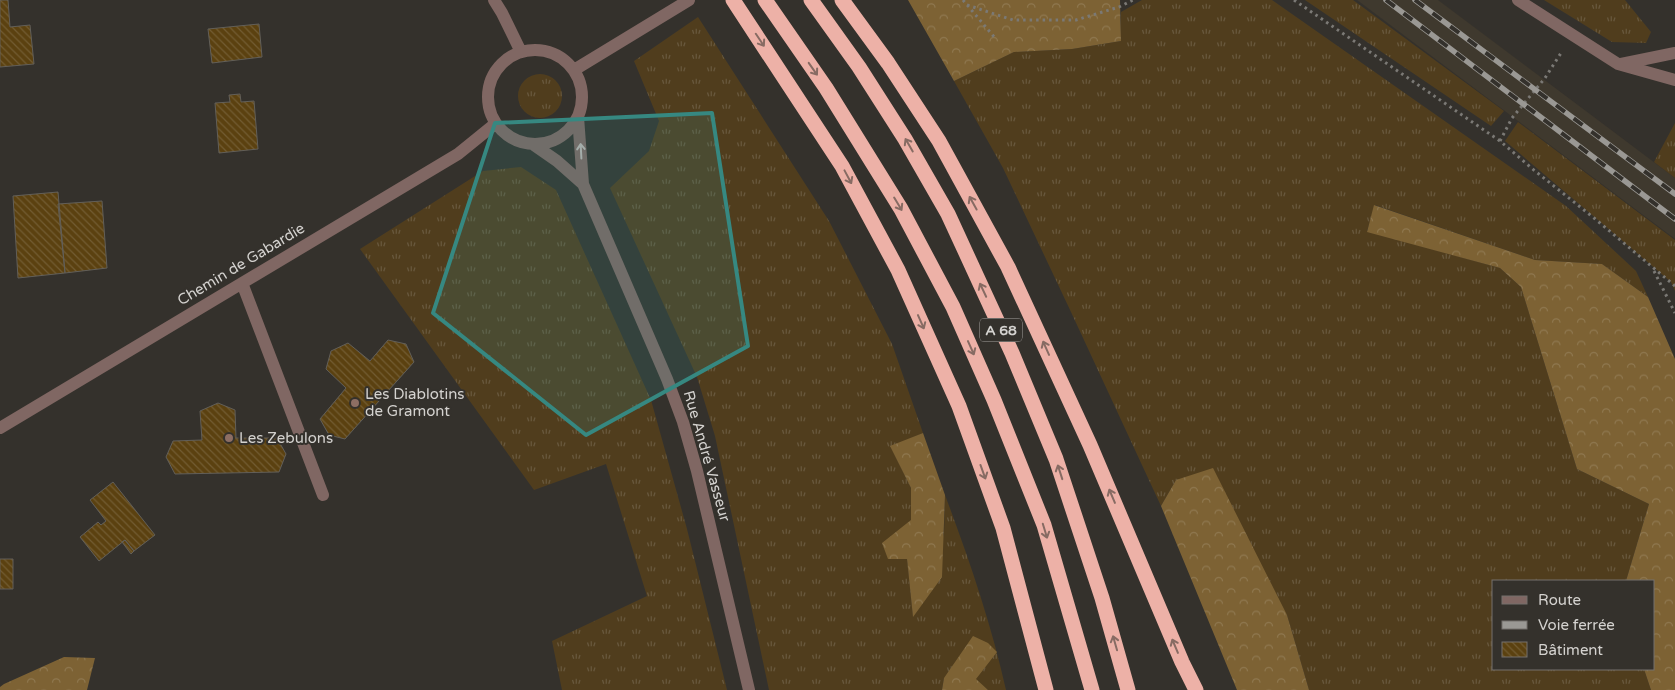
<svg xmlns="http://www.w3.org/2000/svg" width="1675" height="690" font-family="'Varela Round',sans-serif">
  <defs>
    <pattern id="grass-tufts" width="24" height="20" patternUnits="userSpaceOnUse" patternTransform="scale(1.25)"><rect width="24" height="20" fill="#503d1d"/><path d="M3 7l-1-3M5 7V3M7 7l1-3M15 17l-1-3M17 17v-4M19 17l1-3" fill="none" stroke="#68583d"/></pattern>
    <pattern id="forest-crowns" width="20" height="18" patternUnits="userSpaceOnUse" patternTransform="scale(1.25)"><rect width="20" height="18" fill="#7d6234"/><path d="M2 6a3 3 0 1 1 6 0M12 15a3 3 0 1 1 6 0" fill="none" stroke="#8f7850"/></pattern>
    <pattern id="building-back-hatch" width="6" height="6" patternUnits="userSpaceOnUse" patternTransform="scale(1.25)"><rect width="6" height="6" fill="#5b4110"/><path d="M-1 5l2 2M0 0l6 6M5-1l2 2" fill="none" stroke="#725c32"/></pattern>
  </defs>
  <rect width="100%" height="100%" fill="#34312c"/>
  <!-- built -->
  <path fill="#3f392e" d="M 1357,0 L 1438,0 L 1675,178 L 1675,239 Z"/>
  <!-- grass -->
  <path fill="url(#grass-tufts)" d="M 1142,0 L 1272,0 L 1566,206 L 1636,271 L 1648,297 L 1602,264 L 1535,260 L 1375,205 L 1367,231 L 1500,268 L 1521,287 L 1577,469 L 1649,504 L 1626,581 L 1494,581 L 1494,669 L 1644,669 L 1651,690 L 1309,690 L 1287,615 L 1176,480 L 1161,506 L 1071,312 L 1003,168 L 954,81 L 1014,52 L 1072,49 L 1121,41 L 1121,12 Z
    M 1305,0 L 1353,0 L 1504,111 L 1491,126 Z
    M 1544,0 L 1625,0 L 1651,32 L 1646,43 L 1612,42 Z
    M 698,17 L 829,221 L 892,344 L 923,433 L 891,447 L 911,488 L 911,520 L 907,558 L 913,616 L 944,534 L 945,495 C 969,559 991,623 1006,690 L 988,690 L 976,680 L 944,678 L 942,690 L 769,690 L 715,436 L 697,377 L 610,188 L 649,151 L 659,121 L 634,61 Z
    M518 96a22 22 0 1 1 44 0a22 22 0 1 1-44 0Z
    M 1518,122 L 1675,240 L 1675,291 L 1671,282 L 1505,141 Z
    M 1675,123 L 1675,178 L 1654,162 Z
    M 521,167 L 556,190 L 651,400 L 687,529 L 727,690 L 562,690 L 552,641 L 647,596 L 606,464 L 534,490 L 360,249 L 483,171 Z"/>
  <!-- forest -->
  <path fill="url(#forest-crowns)" d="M 908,0 L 1120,0 L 1121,41 L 1072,49 L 1014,52 L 954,81 Z
    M 1374,205 L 1535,260 L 1602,264 L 1648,297 L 1675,359 L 1675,690 L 1651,690 L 1644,669 L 1654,669 L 1654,581 L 1626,581 L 1649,504 L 1577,469 L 1521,287 L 1500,268 L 1367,232 Z
    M 923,433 L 945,495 L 942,577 L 913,617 L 907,559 L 888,559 L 882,543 L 911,520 L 911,488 L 890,446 Z
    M 1213,468 L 1287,615 L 1309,690 L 1237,690 L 1161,506 L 1176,480 Z
    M 973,636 L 988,643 L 997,652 L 976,679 L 988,690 L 942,690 L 944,678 Z
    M 64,657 L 95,658 L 87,690 L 0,690 L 0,687 L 4,684 Z"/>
  <!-- building -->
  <path fill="url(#building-back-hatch)" stroke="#625f59" d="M 0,0 L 8,0 L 10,27 L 30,25 L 34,64 L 0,67 Z
    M 259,24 L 262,57 L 212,63 L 208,29 Z
    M 240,94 L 241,102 L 254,101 L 258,149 L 219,153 L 215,103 L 230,102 L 229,95 Z
    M 58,192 L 65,273 L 18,278 L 13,196 Z
    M 102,201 L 107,268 L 65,273 L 58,204 Z
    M 388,340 L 406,344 L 414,362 L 345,439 L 329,435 L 320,419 L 346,388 L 326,369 L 331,351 L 348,343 L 370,361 Z
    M 218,403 L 235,410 L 236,438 L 277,438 L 286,454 L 279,472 L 175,474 L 166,457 L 173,441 L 202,440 L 200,411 Z
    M 113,482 L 155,535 L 134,551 L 125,540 L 99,561 L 80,537 L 98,522 L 101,525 L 106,521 L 90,500 Z
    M 125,540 L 134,551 L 131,554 L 122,542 Z
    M 0,559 L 13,559 L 13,589 L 0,589 Z"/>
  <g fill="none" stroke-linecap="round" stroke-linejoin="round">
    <!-- path -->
    <path stroke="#7b7975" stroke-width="3" stroke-dasharray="2.5 4" stroke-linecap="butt" d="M 963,0 L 995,38
      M 1294,0 L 1500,141 L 1535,171 L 1594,218 L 1675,286
      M 967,5 L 1013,20 L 1076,20 L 1119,7 L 1133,0
      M 1500,141 L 1512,118 L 1545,78 L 1561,53
      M 1654,271 L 1675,313"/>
    <!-- minor -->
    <path stroke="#806763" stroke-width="12" d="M 494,0 L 502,13 L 521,52
      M 1518,0 L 1618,64 L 1675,80
      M488 97a47 47 0 1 1 94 0a47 47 0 1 1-94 0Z
      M 1621,64 L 1675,53
      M 574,70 L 689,0
      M 578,117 L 583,184 L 667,379 L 683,422 L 697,471 L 749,690
      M 534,145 L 557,161 L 583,184
      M 242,283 L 323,495
      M 0,428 L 458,154 L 495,124"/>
    <!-- highway -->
    <path stroke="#edb1a7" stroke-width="15" d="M 733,0 L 842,166 L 898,270 L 959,406 L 1003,528 L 1046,690
      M 765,0 L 826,88 L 901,209 L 953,307 L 994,400 L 1044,525 L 1092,690
      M 811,0 L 859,67 L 905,139 L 948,214 L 1012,353 L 1056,459 L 1102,598 L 1128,690
      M 842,0 L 888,63 L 939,141 L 1008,267 L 1090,445 L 1182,662 L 1196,690"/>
    <!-- rail casing -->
    <g stroke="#9a9894" stroke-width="5.5">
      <path id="rail" d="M 1386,0 L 1675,219
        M 1415,0 L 1675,194"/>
    </g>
    <!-- rail -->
    <use href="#rail" stroke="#34312c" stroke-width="4" stroke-dasharray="11" stroke-linecap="butt"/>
  </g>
  <!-- one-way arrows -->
  <defs><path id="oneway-shaft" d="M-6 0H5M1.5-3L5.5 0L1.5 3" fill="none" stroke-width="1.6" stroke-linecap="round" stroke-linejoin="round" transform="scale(1.25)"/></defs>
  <g stroke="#876b63">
    <use href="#oneway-shaft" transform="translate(760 40) rotate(56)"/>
    <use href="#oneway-shaft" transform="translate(813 69) rotate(55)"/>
    <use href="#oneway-shaft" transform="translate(909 145) rotate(-120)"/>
    <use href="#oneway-shaft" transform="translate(848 177) rotate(62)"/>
    <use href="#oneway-shaft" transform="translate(973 203) rotate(-119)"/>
    <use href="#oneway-shaft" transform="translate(898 204) rotate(59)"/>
    <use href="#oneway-shaft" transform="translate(983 290) rotate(-115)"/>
    <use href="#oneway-shaft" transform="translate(921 322) rotate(66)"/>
    <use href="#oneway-shaft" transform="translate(971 348) rotate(66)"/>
    <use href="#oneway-shaft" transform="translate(1046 348) rotate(-114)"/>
    <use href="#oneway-shaft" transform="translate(983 472) rotate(70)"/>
    <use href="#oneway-shaft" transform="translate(1060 472) rotate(-108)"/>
    <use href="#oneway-shaft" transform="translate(1112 496) rotate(-113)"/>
    <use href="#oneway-shaft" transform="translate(1045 531) rotate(73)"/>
    <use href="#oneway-shaft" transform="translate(1115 643) rotate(-106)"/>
    <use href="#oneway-shaft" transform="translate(1175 646) rotate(-113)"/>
  </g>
  <use stroke="#bfb7b4" href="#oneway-shaft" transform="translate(581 151) rotate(-93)"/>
  <!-- marked area -->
  <path fill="#368881" fill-opacity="0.2" stroke="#368881" stroke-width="4" stroke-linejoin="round" d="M 712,113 L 748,346 L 586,435 L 433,313 L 495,123 Z"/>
  <!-- markers -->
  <g fill="#8d6e63" stroke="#34312c" stroke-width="2">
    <circle cx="355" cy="403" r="5"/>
    <circle cx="229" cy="438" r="5"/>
  </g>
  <g text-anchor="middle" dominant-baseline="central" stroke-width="4" stroke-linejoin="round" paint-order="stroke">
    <!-- shield labels -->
    <rect fill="#34312c" stroke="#a4a29e" stroke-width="1" x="980" y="318.5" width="42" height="23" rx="4"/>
    <g font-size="14" font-weight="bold" fill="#d4d2cf">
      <text x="1001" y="330">A 68</text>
    </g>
    <!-- street labels -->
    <g font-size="15" fill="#d4d2cf" stroke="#34312c">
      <text transform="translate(241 264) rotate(-31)">Chemin de Gabardie</text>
      <text transform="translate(707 456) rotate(74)">Rue André Vasseur</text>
    </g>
    <!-- poi labels -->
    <g font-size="15" fill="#d4d2cf" stroke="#34312c" text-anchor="start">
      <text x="365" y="394">Les Diablotins<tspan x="365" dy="17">de Gramont</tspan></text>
      <text x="239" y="438">Les Zebulons</text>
    </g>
  </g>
  <!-- legend -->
  <rect x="1492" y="580" width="162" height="90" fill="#34312c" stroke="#74716d"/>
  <rect x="1502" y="596" width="25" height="8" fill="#806763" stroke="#74716d"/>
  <text x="1538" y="605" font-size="15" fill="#d4d2cf">Route</text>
  <rect x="1502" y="621" width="25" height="8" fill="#9a9894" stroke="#74716d"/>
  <text x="1538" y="630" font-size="15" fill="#d4d2cf">Voie ferrée</text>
  <rect x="1502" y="642" width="25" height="15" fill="url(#building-back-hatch)" stroke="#74716d"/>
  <text x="1538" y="655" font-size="15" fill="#d4d2cf">Bâtiment</text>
</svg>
